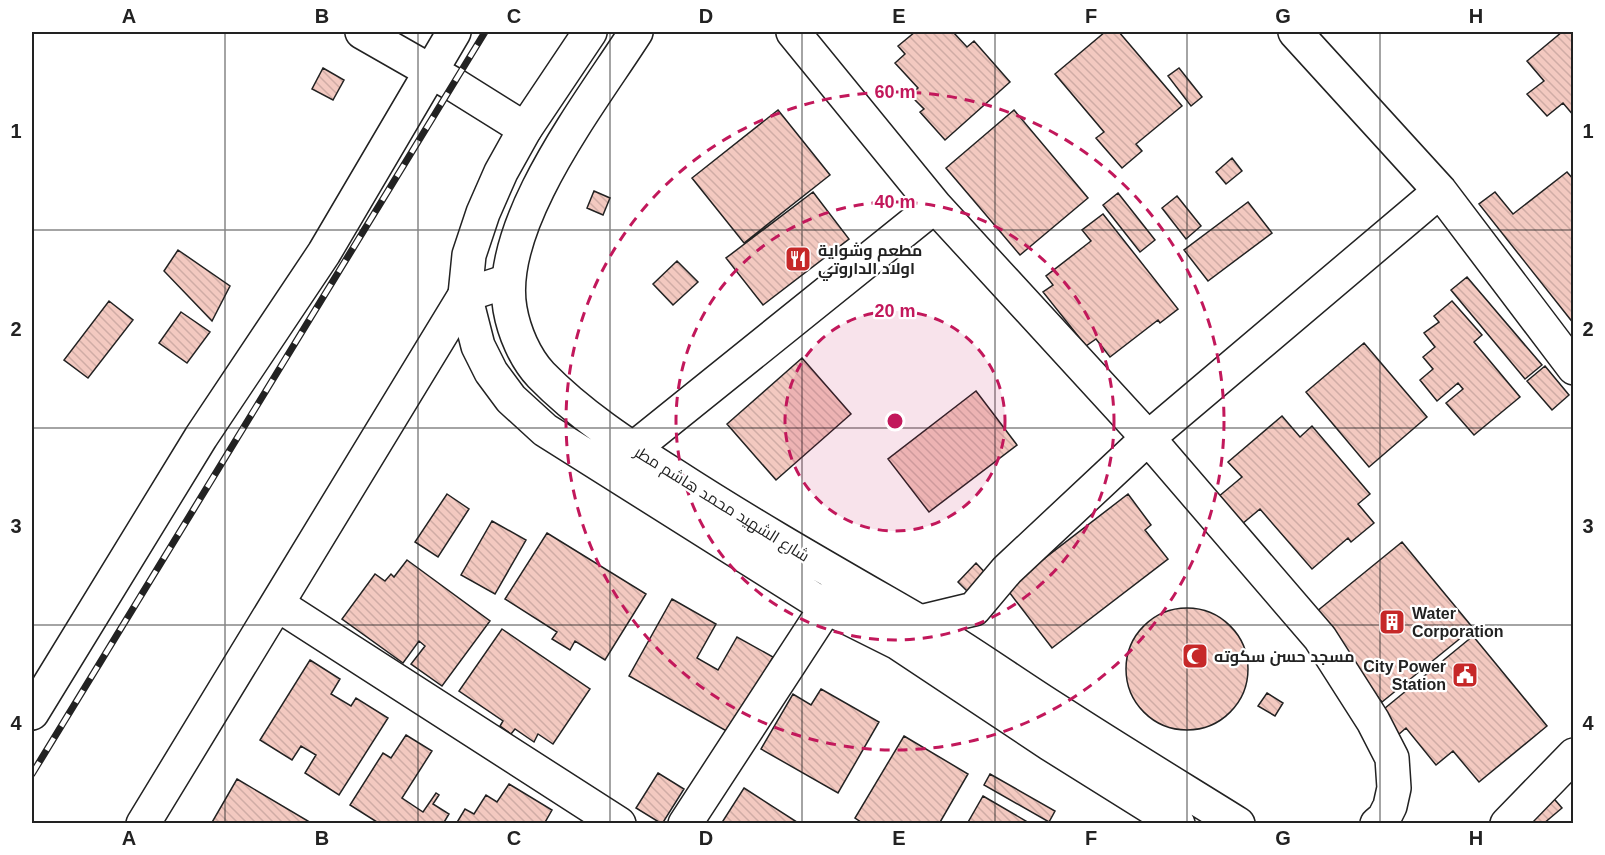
<svg xmlns="http://www.w3.org/2000/svg" width="1605" height="855" font-family="Helvetica,Cairo,sans-serif">
  <defs>
    <pattern id="building-back-hatch" width="6" height="6" patternUnits="userSpaceOnUse" patternTransform="scale(1.5)"><rect width="6" height="6" fill="#f3c9c0"/><path d="M-1 5l2 2M0 0l6 6M5-1l2 2" fill="none" stroke="#d0aca5"/></pattern>
  </defs>
  <rect width="100%" height="100%" fill="#fff"/>
  <!-- building -->
  <path fill="url(#building-back-hatch)" stroke="#222" stroke-width="1.5" d="M 915,32 L 953,32 L 967,47 L 974,41 L 1010,82 L 945,140 L 920,112 L 924,109 L 910,95 L 918,88 L 895,63 L 905,54 L 898,46 Z
    M 1105,32 L 1119,32 L 1182,106 L 1136,144 L 1142,151 L 1122,168 L 1096,138 L 1104,132 L 1055,74 Z
    M 1562,32 L 1574,32 L 1574,116 L 1563,103 L 1547,116 L 1527,94 L 1544,81 L 1527,61 Z
    M 323,68 L 344,80 L 333,100 L 312,89 Z
    M 1179,68 L 1202,97 L 1191,106 L 1168,76 Z
    M 778,110 L 830,175 L 744,243 L 692,178 Z
    M 1014,110 L 1088,198 L 1020,255 L 946,168 Z
    M 1232,158 L 1242,171 L 1226,184 L 1216,172 Z
    M 1567,172 L 1574,180 L 1574,324 L 1479,204 L 1495,192 L 1513,214 Z
    M 594,191 L 610,198 L 603,215 L 587,208 Z
    M 813,192 L 849,239 L 763,305 L 726,258 Z
    M 1118,193 L 1155,240 L 1140,252 L 1103,205 Z
    M 1177,196 L 1201,226 L 1186,239 L 1162,208 Z
    M 1248,202 L 1272,233 L 1208,281 L 1184,250 Z
    M 1103,214 L 1178,309 L 1160,323 L 1158,320 L 1110,357 L 1096,339 L 1086,346 L 1043,292 L 1053,285 L 1046,276 L 1091,241 L 1082,230 Z
    M 178,250 L 230,286 L 212,321 L 164,271 Z
    M 677,261 L 698,282 L 673,305 L 653,284 Z
    M 1467,277 L 1542,365 L 1525,379 L 1451,290 Z
    M 109,301 L 133,320 L 88,378 L 64,360 Z
    M 1452,301 L 1482,335 L 1474,342 L 1520,397 L 1474,435 L 1446,403 L 1463,389 L 1458,383 L 1437,401 L 1420,380 L 1433,369 L 1423,357 L 1435,347 L 1424,333 L 1439,322 L 1434,316 Z
    M 181,312 L 210,332 L 187,363 L 159,343 Z
    M 1364,343 L 1427,417 L 1369,467 L 1306,392 Z
    M 802,358 L 851,414 L 776,480 L 727,424 Z
    M 1545,366 L 1569,395 L 1552,410 L 1527,381 Z
    M 976,391 L 1017,445 L 929,512 L 888,459 Z
    M 1282,416 L 1300,437 L 1312,426 L 1370,494 L 1358,504 L 1374,523 L 1351,542 L 1348,538 L 1312,569 L 1260,509 L 1236,529 L 1212,502 L 1242,477 L 1228,462 Z
    M 447,494 L 469,509 L 438,557 L 415,542 Z
    M 1128,494 L 1151,525 L 1145,530 L 1168,559 L 1052,648 L 1006,588 Z
    M 492,521 L 526,540 L 495,594 L 461,575 Z
    M 547,533 L 646,594 L 605,660 L 575,641 L 570,650 L 552,639 L 557,632 L 505,599 Z
    M 1402,542 L 1473,628 L 1382,702 L 1311,616 Z
    M 407,560 L 490,621 L 442,686 L 411,664 L 425,646 L 419,641 L 403,663 L 342,619 L 375,574 L 385,581 L 391,574 L 394,577 Z
    M 976,563 L 991,579 L 973,597 L 958,582 Z
    M 672,599 L 716,624 L 697,658 L 718,670 L 737,637 L 773,657 L 730,733 L 629,676 Z
    M1126 669a61 61 0 1 1 122 0a61 61 0 1 1-122 0Z
    M 502,629 L 590,689 L 553,744 L 538,734 L 534,742 L 515,729 L 511,734 L 500,726 L 503,721 L 459,691 Z
    M 1473,636 L 1547,726 L 1479,782 L 1453,751 L 1436,765 L 1406,728 L 1398,735 L 1379,713 Z
    M 310,660 L 340,679 L 331,694 L 351,706 L 356,698 L 388,718 L 339,795 L 305,773 L 316,755 L 301,746 L 292,760 L 260,740 Z
    M 821,689 L 879,722 L 838,793 L 761,749 L 793,694 L 811,705 Z
    M 1267,693 L 1283,703 L 1275,716 L 1258,706 Z
    M 406,735 L 432,751 L 402,798 L 423,812 L 436,793 L 439,795 L 433,804 L 449,814 L 443,824 L 380,824 L 350,805 L 383,753 L 391,758 Z
    M 904,736 L 968,774 L 939,824 L 864,824 L 855,818 Z
    M 658,773 L 684,789 L 662,824 L 636,808 Z
    M 990,774 L 1055,811 L 1049,822 L 984,785 Z
    M 237,779 L 313,824 L 211,824 Z
    M 509,784 L 552,810 L 544,824 L 456,824 L 465,809 L 474,814 L 486,795 L 497,802 Z
    M 744,788 L 800,824 L 721,824 Z
    M 1549,793 L 1562,808 L 1543,824 L 1512,824 Z
    M 983,796 L 1031,824 L 967,824 Z"/>
  <g fill="none" stroke-linecap="round" stroke-linejoin="round">
    <!-- minor casing -->
    <g stroke="#222" stroke-width="36">
      <path id="minor" d="M 362,32 L 453,84 L 525,129
        M 793,32 L 935,206 L 1148,438 L 1320,638 L 1373,721 L 1392,758 L 1394,788 L 1390,806 L 1384,818 L 1377,824
        M 1295,32 L 1440,191 L 1574,368
        M 614,468 L 633,449 L 935,206
        M 277,604 L 619,824
        M 905,637 L 920,622 L 974,609 L 1007,570 L 1148,438 L 1440,191
        M 32,713 L 201,437 L 324,253 L 454,32
        M 143,824 L 465,295 L 508,281
        M 685,824 L 844,580
        M 1507,824 L 1574,755"/>
    </g>
    <!-- major casing -->
    <g stroke="#222" stroke-width="36">
      <path id="major" d="M 590,32 L 525,129 L 501,172 L 483,213 L 469,255 L 465,295 L 478,346 L 491,372 L 511,399 L 545,430 L 826,607 L 898,643 L 1050,744 L 1178,824
        M 636,32 C 592,101 495,224 510,309 C 514,332 525,358 541,375 C 579,414 626,445 672,474 C 752,526 835,573 918,621 C 965,648 1010,681 1056,710 C 1116,749 1177,786 1238,824"/>
    </g>
    <!-- minor -->
    <use href="#minor" stroke="#fff" stroke-width="33"/>
    <!-- major -->
    <use href="#major" stroke="#fff" stroke-width="33"/>
    <!-- rail casing -->
    <g stroke="#222" stroke-width="7">
      <path id="rail" d="M 32,774 L 485,32"/>
    </g>
    <!-- rail -->
    <use href="#rail" stroke="#fff" stroke-width="4.5" stroke-dasharray="14" stroke-linecap="butt"/>
  </g>
  <!-- grid -->
  <path fill="none" stroke="#222" stroke-width="1.5" stroke-opacity="0.55" d="M 225,32 L 225,824M 418,32 L 418,824M 610,32 L 610,824M 802,32 L 802,824M 995,32 L 995,824M 1187,32 L 1187,824M 1380,32 L 1380,824M 32,230 L 1574,230M 32,428 L 1574,428M 32,625 L 1574,625"/>
  <!-- distance rings -->
  <circle cx="895" cy="421" r="110" fill="#c2185b" fill-opacity=".12"/>
  <g fill="none" stroke="#c2185b" stroke-width="3" stroke-dasharray="10 8">
    <circle cx="895" cy="421" r="110"/>
    <circle cx="895" cy="421" r="219"/>
    <circle cx="895" cy="421" r="329"/>
  </g>
  <!-- icons -->
  <defs>
    <g id="restaurant-square" transform="scale(1.35)"><rect x="-9" y="-9" width="18" height="18" rx="4" fill="#c62828" stroke="#fff"/><path d="M-5-6h1v4h1v-4h1v4h1v-4h1v5L-1.5 .5V6h-2V.5L-5-1ZM5-6V6H3V1.5H1.5Q1.5-4 5-6Z" fill="#fff"/></g>
    <g id="building-square" transform="scale(1.35)"><rect x="-9" y="-9" width="18" height="18" rx="4" fill="#c62828" stroke="#fff"/><path d="M-4-6H4V6H1V3H-1V6H-4ZM-2.5-4.3h1.7v1.8h-1.7ZM.8-4.3h1.7v1.8H.8ZM-2.5-1h1.7V.8h-1.7ZM.8-1h1.7V.8H.8Z" fill="#fff"/></g>
    <g id="mosque-square" transform="scale(1.35)"><rect x="-9" y="-9" width="18" height="18" rx="4" fill="#c62828" stroke="#fff"/><path d="M3.5-4.9A6 6 0 1 0 3.5 4.9A5 5 0 1 1 3.5-4.9Z" fill="#fff"/></g>
    <g id="civic-square" transform="scale(1.35)"><rect x="-9" y="-9" width="18" height="18" rx="4" fill="#c62828" stroke="#fff"/><path d="M-.6-6.5H3V-4.5H.6V-3L4-1V1h2V6H-6V1h2V-1L-.6-3ZM-1.2 2.5V6h2.4V2.5Z" fill="#fff"/></g>
  </defs>
  <g fill-rule="evenodd">
    <use href="#restaurant-square" x="798" y="259"/>
    <use href="#building-square" x="1392" y="622"/>
    <use href="#mosque-square" x="1195" y="656"/>
    <use href="#civic-square" x="1465" y="675"/>
  </g>
  <g text-anchor="middle" dominant-baseline="central" stroke-width="4.5" stroke-linejoin="round" paint-order="stroke">
    <!-- poi labels -->
    <g font-size="16" font-weight="bold" fill="#222" stroke="#fff" text-anchor="start">
      <text x="818" y="250">مطعم وشواية<tspan x="818" dy="18">اولاد الداروتي</tspan></text>
      <text x="1412" y="613">Water<tspan x="1412" dy="18">Corporation</tspan></text>
      <text x="1214" y="656">مسجد حسن سكوته</text>
      <text x="1446" y="666" text-anchor="end">City Power<tspan x="1446" dy="18">Station</tspan></text>
    </g>
    <!-- street labels -->
    <g font-size="16" fill="#222" stroke="#fff">
      <text transform="translate(722 504) rotate(32)">شارع الشهيد محمد هاشم مطر</text>
    </g>
  </g>
  <circle cx="895" cy="421" r="9" fill="#c2185b" stroke="#fff" stroke-width="3"/>
  <g font-size="18" text-anchor="middle" font-weight="bold" fill="#c2185b" stroke="#fff" stroke-width="4.5" stroke-linejoin="round" paint-order="stroke">
    <text x="895" y="98">60 m</text>
    <text x="895" y="208">40 m</text>
    <text x="895" y="317">20 m</text>
  </g>
  <!-- border -->
  <rect width="1605" height="855" fill="none" stroke="#ffffff" stroke-width="66"/>
  <rect x="33" y="33" width="1539" height="789" fill="none" stroke="#222" stroke-width="2"/>
  <g font-size="20" text-anchor="middle" font-weight="bold" fill="#222">
    <text x="129" y="23">A</text>
    <text x="322" y="23">B</text>
    <text x="514" y="23">C</text>
    <text x="706" y="23">D</text>
    <text x="899" y="23">E</text>
    <text x="1091" y="23">F</text>
    <text x="1283" y="23">G</text>
    <text x="1476" y="23">H</text>
    <text x="16" y="138">1</text>
    <text x="1588" y="138">1</text>
    <text x="16" y="336">2</text>
    <text x="1588" y="336">2</text>
    <text x="16" y="533">3</text>
    <text x="1588" y="533">3</text>
    <text x="16" y="730">4</text>
    <text x="1588" y="730">4</text>
    <text x="129" y="845">A</text>
    <text x="322" y="845">B</text>
    <text x="514" y="845">C</text>
    <text x="706" y="845">D</text>
    <text x="899" y="845">E</text>
    <text x="1091" y="845">F</text>
    <text x="1283" y="845">G</text>
    <text x="1476" y="845">H</text>
  </g>
</svg>
